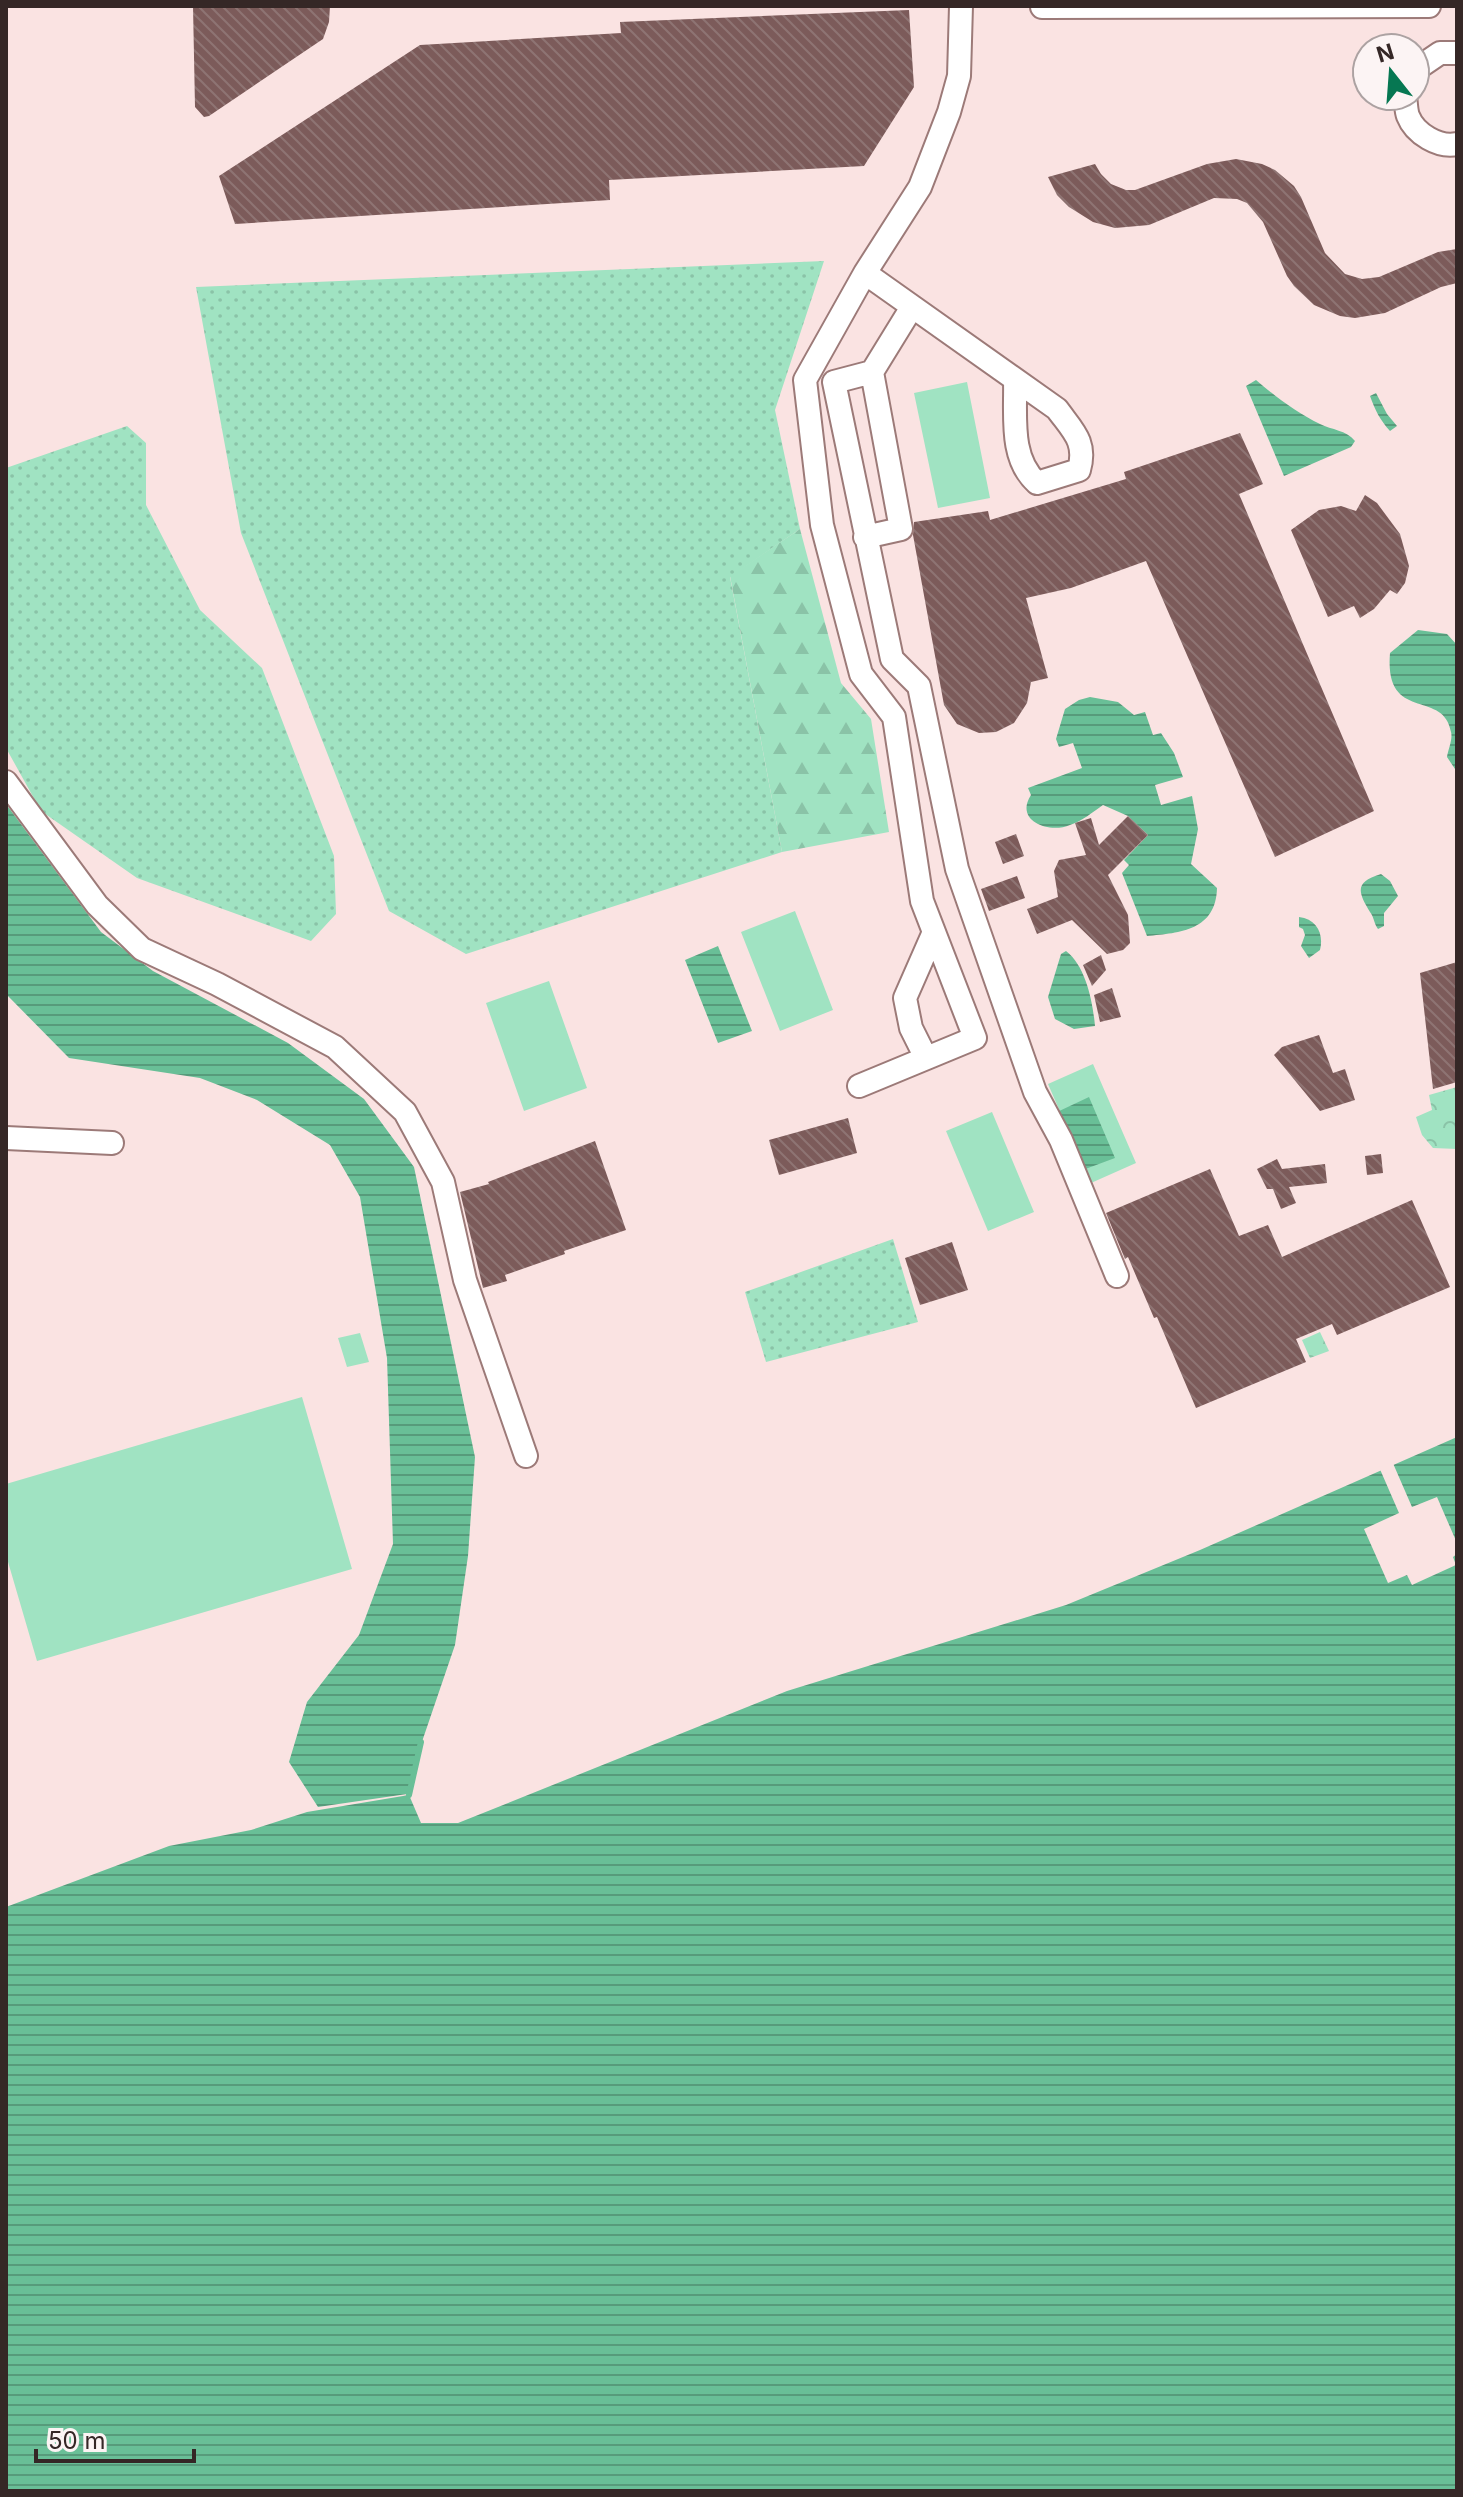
<svg xmlns="http://www.w3.org/2000/svg" width="1463" height="2497" font-family="Inter,sans-serif">
  <defs>
    <pattern id="grass-dots" width="8" height="8" patternUnits="userSpaceOnUse" patternTransform="scale(2)"><rect width="8" height="8" fill="#a0e3c2"/><path d="M2 2h.1M6 6h.1" fill="none" stroke="#8ac3a7" stroke-width="1.8" stroke-linecap="round"/></pattern>
    <pattern id="forest-firs" width="22" height="20" patternUnits="userSpaceOnUse" patternTransform="scale(2)"><rect width="22" height="20" fill="#a0e3c2"/><path d="M5 1l3.5 6h-7zM16 11l3.5 6h-7z" fill="#8ac3a7"/></pattern>
    <pattern id="park-crowns" width="20" height="18" patternUnits="userSpaceOnUse" patternTransform="scale(2)"><rect width="20" height="18" fill="#a0e3c2"/><path d="M2 6a3 3 0 1 1 6 0M12 15a3 3 0 1 1 6 0" fill="none" stroke="#8ac3a7"/></pattern>
    <pattern id="water-rules" width="6" height="5" patternUnits="userSpaceOnUse" patternTransform="scale(2)"><rect width="6" height="5" fill="#69bf97"/><path d="M0 2.5h6" fill="none" stroke="#579b7b"/></pattern>
    <pattern id="building-back-hatch" width="6" height="6" patternUnits="userSpaceOnUse" patternTransform="scale(2)"><rect width="6" height="6" fill="#7c5b5a"/><path d="M-1 5l2 2M0 0l6 6M5-1l2 2" fill="none" stroke="#8e7473"/></pattern>
  </defs>
  <rect width="100%" height="100%" fill="#fae3e2"/>
  <!-- grass -->
  <path fill="url(#grass-dots)" d="M 824,261 L 775,410 L 800,529 L 730,577 L 782,852 L 466,954 L 389,911 L 241,533 L 196,287 Z
    M 127,426 L 146,443 L 146,505 L 200,610 L 262,668 L 334,856 L 336,914 L 311,941 L 137,878 L 41,811 L 6,748 L 6,468 Z
    M 893,1239 L 918,1322 L 766,1362 L 745,1292 Z"/>
  <!-- forest -->
  <path fill="url(#forest-firs)" d="M 800,529 L 841,683 L 871,719 L 889,832 L 782,852 L 730,576 Z"/>
  <!-- park -->
  <path fill="url(#park-crowns)" d="M 1457,1087 L 1457,1149 L 1433,1148 L 1422,1135 L 1416,1117 L 1432,1110 L 1429,1095 Z
    M 1320,1332 L 1329,1351 L 1310,1358 L 1302,1340 Z"/>
  <!-- pitch -->
  <path fill="#a0e3c2" d="M 967,382 L 990,498 L 938,508 L 914,393 Z
    M 795,911 L 833,1010 L 780,1031 L 741,932 Z
    M 549,981 L 587,1088 L 524,1111 L 486,1003 Z
    M 1093,1064 L 1136,1163 L 1091,1183 L 1048,1084 Z
    M 992,1112 L 1034,1212 L 988,1231 L 946,1131 Z
    M 360,1333 L 369,1362 L 347,1367 L 338,1338 Z
    M 302,1397 L 352,1569 L 37,1661 L 6,1555 L 6,1484 Z"/>
  <!-- water -->
  <path fill="url(#water-rules)" d="M 1256,380 C 1276,397 1297,413 1320,424 C 1332,430 1346,430 1355,441 L 1351,447 L 1284,476 L 1246,386 Z
    M 1376,393 L 1387,414 L 1397,426 L 1390,431 C 1380,420 1375,410 1370,396 Z
    M 1418,630 L 1447,634 L 1457,645 L 1457,772 L 1447,757 C 1448,750 1453,739 1451,732 C 1444,688 1384,724 1390,653 Z
    M 1090,697 L 1118,702 L 1134,715 L 1145,712 L 1153,735 L 1161,733 L 1174,753 L 1183,777 L 1155,785 L 1161,805 L 1192,796 L 1198,829 L 1191,864 L 1217,888 C 1216,930 1181,933 1147,936 L 1122,873 L 1129,865 L 1124,860 L 1148,835 L 1128,816 L 1103,805 C 1093,812 1082,821 1070,825 C 1049,834 1014,821 1031,795 L 1028,788 L 1082,768 L 1073,743 L 1059,747 L 1056,739 L 1065,709 L 1079,700 Z
    M 6,804 L 101,932 L 153,971 L 288,1043 L 364,1099 L 414,1167 L 475,1457 L 468,1556 L 455,1645 L 413,1768 L 407,1794 L 318,1807 L 289,1762 L 307,1702 L 359,1635 L 393,1544 L 387,1358 L 360,1197 L 330,1145 L 257,1100 L 200,1078 L 69,1058 L 6,994 Z
    M 1381,874 L 1390,881 L 1398,896 L 1384,913 L 1384,926 L 1378,929 C 1374,924 1374,917 1370,912 C 1358,892 1354,882 1381,874 Z
    M 1299,917 C 1317,919 1324,934 1320,950 L 1309,958 L 1301,946 L 1305,935 L 1303,929 L 1299,927 Z
    M 718,946 L 752,1031 L 718,1043 L 685,960 Z
    M 1066,951 C 1086,966 1093,1003 1095,1026 L 1074,1029 L 1055,1019 L 1048,997 L 1061,954 Z
    M 1089,1097 L 1115,1158 L 1080,1171 L 1055,1113 Z
    M 1457,1437 L 1457,2491 L 6,2491 L 6,1907 L 169,1846 L 251,1830 L 307,1812 L 409,1795 L 421,1823 L 458,1823 L 787,1691 L 1066,1605 L 1200,1550 Z"/>
  <!-- pier -->
  <path fill="#fae3e2" d="M 1392,1461 L 1412,1507 L 1437,1497 L 1457,1543 L 1457,1554 L 1453,1557 L 1456,1565 L 1412,1585 L 1407,1575 L 1388,1583 L 1364,1529 L 1399,1513 L 1379,1467 Z"/>
  <g fill="none" stroke-linecap="round" stroke-linejoin="round">
    <!-- stream -->
    <path stroke="#69bf97" stroke-width="6" d="M 409,1795 L 421,1742"/>
  </g>
  <!-- building -->
  <path fill="url(#building-back-hatch)" d="M 193,6 L 330,6 L 329,22 L 323,39 L 209,116 L 204,117 L 195,107 Z
    M 909,10 L 914,87 L 864,166 L 609,180 L 610,200 L 235,224 L 219,176 L 420,45 L 621,33 L 620,22 Z
    M 1236,159 L 1262,164 L 1275,170 L 1294,186 L 1301,197 L 1325,253 L 1345,274 L 1362,279 L 1379,277 L 1438,252 L 1457,249 L 1457,283 L 1441,287 L 1385,313 L 1355,318 L 1340,316 L 1314,305 L 1294,286 L 1287,276 L 1263,222 L 1247,203 L 1237,199 L 1214,198 L 1149,225 L 1115,228 L 1093,222 L 1069,207 L 1057,195 L 1048,177 L 1095,164 L 1101,174 L 1111,184 L 1126,190 L 1135,190 L 1207,164 Z
    M 1240,433 L 1263,484 L 1239,494 L 1374,811 L 1275,857 L 1146,561 L 1071,588 L 1026,598 L 1048,678 L 1031,682 L 1027,703 L 1014,723 L 996,732 L 979,733 L 957,724 L 944,705 L 913,535 L 914,522 L 988,511 L 990,520 L 1126,479 L 1124,472 Z
    M 1365,495 L 1377,503 L 1400,534 L 1409,566 L 1405,583 L 1397,594 L 1390,590 L 1374,609 L 1360,618 L 1354,606 L 1328,617 L 1291,530 L 1319,510 L 1341,506 L 1356,511 Z
    M 1128,816 L 1148,835 L 1108,875 L 1128,915 L 1130,943 L 1123,950 L 1107,954 L 1072,920 L 1037,934 L 1027,909 L 1058,897 L 1054,871 L 1059,860 L 1086,855 L 1075,823 L 1091,818 L 1099,845 Z
    M 1016,834 L 1024,856 L 1003,864 L 995,842 Z
    M 1017,876 L 1025,898 L 989,911 L 981,889 Z
    M 1101,955 L 1106,970 L 1092,986 L 1083,965 Z
    M 1457,962 L 1457,1082 L 1433,1089 L 1420,973 Z
    M 1112,988 L 1121,1017 L 1100,1022 L 1094,995 Z
    M 1319,1035 L 1333,1073 L 1345,1069 L 1355,1100 L 1320,1111 L 1274,1055 L 1282,1047 Z
    M 848,1118 L 857,1153 L 779,1175 L 769,1140 Z
    M 595,1141 L 626,1230 L 564,1251 L 565,1254 L 505,1275 L 507,1281 L 483,1288 L 460,1192 L 489,1184 L 488,1182 Z
    M 1381,1154 L 1383,1173 L 1367,1175 L 1365,1156 Z
    M 1277,1159 L 1282,1169 L 1325,1164 L 1327,1183 L 1289,1187 L 1296,1203 L 1281,1209 L 1273,1189 L 1267,1189 L 1257,1169 Z
    M 1210,1169 L 1239,1236 L 1268,1225 L 1282,1257 L 1412,1200 L 1450,1287 L 1337,1335 L 1332,1324 L 1296,1339 L 1306,1362 L 1196,1408 L 1157,1317 L 1154,1318 L 1128,1257 L 1125,1259 L 1106,1213 Z
    M 952,1242 L 968,1290 L 920,1305 L 905,1258 Z"/>
  <g fill="none" stroke-linecap="round" stroke-linejoin="round">
    <!-- minor casing -->
    <g stroke="#9c7a78" stroke-width="26">
      <path id="minor" d="M 961,6 L 959,76 L 949,112 L 920,187 L 865,273 L 1057,409 C 1073,431 1087,442 1079,470 L 1037,483 C 1009,458 1016,415 1015,380
        M 1042,7 L 1429,6
        M 1415,70 L 1440,53 L 1457,53
        M 1405,96 C 1406,102 1406,111 1408,116 C 1415,134 1439,148 1457,144
        M 912,307 L 872,372 L 834,382 L 892,659 L 919,686 L 957,869 L 1035,1092 L 1061,1140 L 1117,1276
        M 865,537 L 901,529 L 872,372
        M 6,782 L 97,905 L 142,949 L 217,984 L 335,1047 L 405,1112 L 443,1182 L 465,1280 L 526,1456
        M 926,1058 L 911,1028 L 905,998 L 934,932
        M 859,1086 L 975,1038 L 922,901 L 894,717 L 861,674 L 822,525 L 805,380 L 865,273
        M 6,1138 L 112,1143"/>
    </g>
    <!-- minor -->
    <use href="#minor" stroke="#fff" stroke-width="22"/>
  </g>
  <!-- border -->
  <rect width="1463" height="2497" fill="none" stroke="#352726" stroke-width="16"/>
  <!-- north arrow -->
  <g transform="translate(1391 72) rotate(343)"><circle r="38" fill="#fcf4f4" stroke="#aca2a2" stroke-width="2"/>
  <path d="M0-6L14 30L0 20L-14 30Z" fill="#067752"/>
  <text y="-12" font-size="22" font-weight="bold" text-anchor="middle" fill="#352726">N</text>
  </g>
  <!-- scale -->
  <path d="M36 2449v12h158v-12" fill="none" stroke="#352726" stroke-width="4"/>
  <text x="48" y="2449" font-size="24" fill="#352726" stroke="#fcf4f4" stroke-width="6" paint-order="stroke">50 m</text>
</svg>
